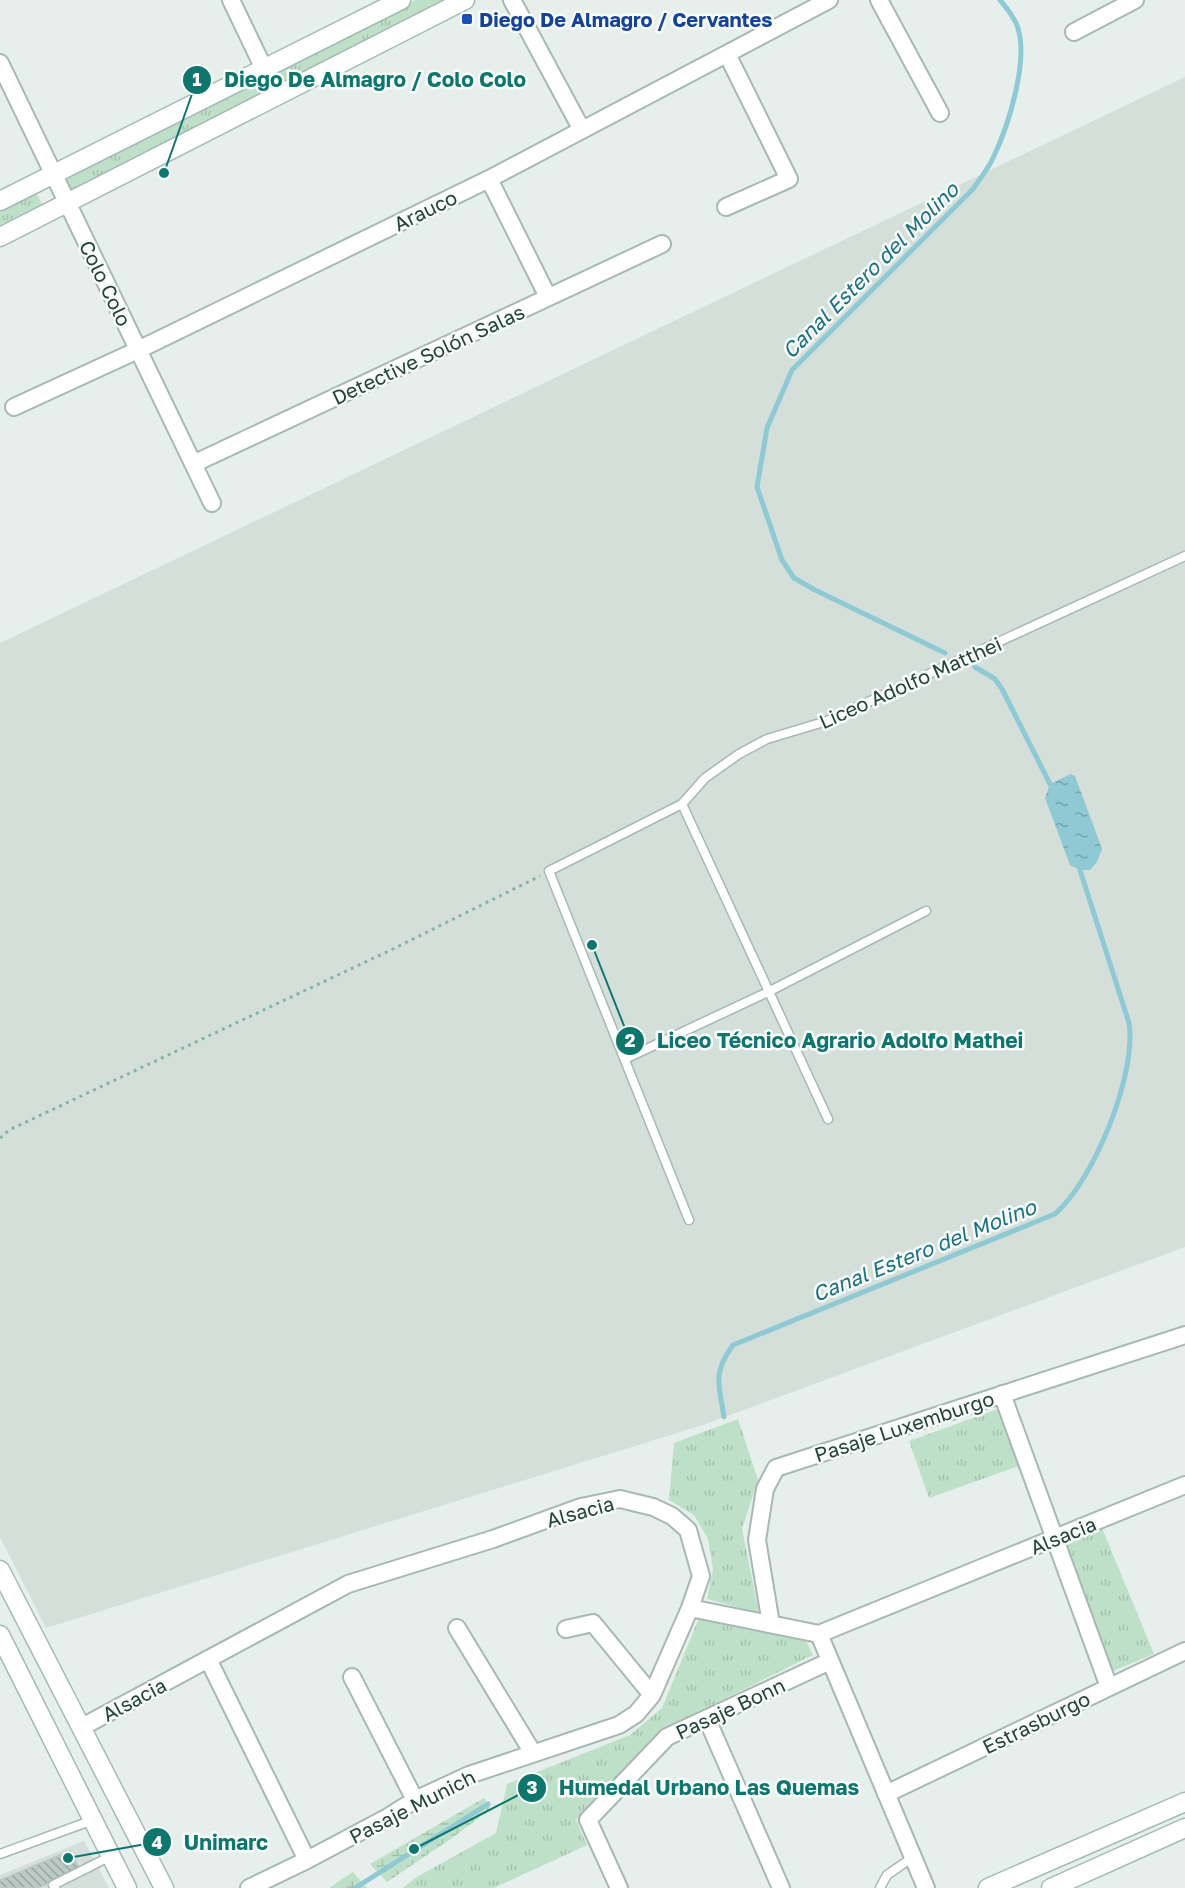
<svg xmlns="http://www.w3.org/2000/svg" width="1185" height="1888" font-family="'Golos Text',sans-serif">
  <defs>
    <pattern id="grass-tufts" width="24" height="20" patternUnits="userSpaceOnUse" patternTransform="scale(1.5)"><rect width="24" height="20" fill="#bfe0c8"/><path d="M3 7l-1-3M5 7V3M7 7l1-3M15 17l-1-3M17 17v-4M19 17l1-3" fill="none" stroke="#a4c1ad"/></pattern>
    <pattern id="wetland-marsh" width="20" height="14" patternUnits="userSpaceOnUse" patternTransform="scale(1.5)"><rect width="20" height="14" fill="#bfe0c8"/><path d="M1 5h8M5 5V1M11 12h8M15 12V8" fill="none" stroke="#a4c1ad"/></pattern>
    <pattern id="water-ripples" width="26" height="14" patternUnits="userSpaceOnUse" patternTransform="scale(1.5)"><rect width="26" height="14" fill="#8ec9d4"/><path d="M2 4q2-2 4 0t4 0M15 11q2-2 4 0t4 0" fill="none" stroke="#74a5ad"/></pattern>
    <pattern id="building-back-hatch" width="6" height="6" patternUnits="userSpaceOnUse" patternTransform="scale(1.5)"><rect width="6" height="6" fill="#bbcac4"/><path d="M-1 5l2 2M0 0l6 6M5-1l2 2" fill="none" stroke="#98a6a0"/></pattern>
  </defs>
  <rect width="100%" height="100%" fill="#e6efeb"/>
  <!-- built -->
  <path fill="#d4dfda" d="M 1185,77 L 1185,1247 L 706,1424 L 46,1628 L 0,1537 L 0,643 Z
    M 84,1841 L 109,1888 L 0,1888 L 0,1875 Z"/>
  <!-- grass -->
  <path fill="url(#grass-tufts)" d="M 415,0 L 444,0 L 281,83 L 273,70 Z
    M 259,78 L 269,92 L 69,192 L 62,177 Z
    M 34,189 L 42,204 L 0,225 L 0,207 Z
    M 998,1409 L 1019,1466 L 929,1498 L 909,1441 Z
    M 738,1419 L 758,1480 L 742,1529 L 759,1613 L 707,1599 L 713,1569 L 708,1539 L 694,1515 L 669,1500 L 674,1443 Z
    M 1102,1528 L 1154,1654 L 1113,1671 L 1062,1544 Z
    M 699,1618 L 805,1639 L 813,1655 L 660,1731 L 576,1820 L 587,1845 L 494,1888 L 403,1888 L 415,1878 L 496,1833 L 507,1784 L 630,1735 L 662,1708 Z"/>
  <!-- wetland -->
  <path fill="url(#wetland-marsh)" d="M 484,1798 L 490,1807 L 489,1810 L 455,1836 L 387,1882 L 370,1864 Z
    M 353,1872 L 367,1888 L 329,1888 L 351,1873 Z"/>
  <!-- water -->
  <path fill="url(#water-ripples)" d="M 1071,774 L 1075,776 L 1102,849 L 1097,862 L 1090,870 L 1080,870 L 1070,865 L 1045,798 L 1050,784 Z"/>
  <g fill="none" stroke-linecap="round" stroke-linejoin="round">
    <!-- stream -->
    <path stroke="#8ec9d4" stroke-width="5" d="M 945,653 L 815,590 L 794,578 L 782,560 L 757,487 L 767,428 L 792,370 L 973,189 C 980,179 988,169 993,158 C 1008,127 1031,56 1016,23 C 1012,15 1006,7 1000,0
      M 975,667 L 995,679 L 1002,689 L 1050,784
      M 724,1417 C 719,1384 712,1374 733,1345 L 1055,1214 C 1094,1180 1137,1074 1129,1023 L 1080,870
      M 355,1888 L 488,1804"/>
  </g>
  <!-- building -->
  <path fill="url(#building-back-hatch)" stroke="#b8c9c2" stroke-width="1.5" d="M 70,1851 L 79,1868 L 38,1888 L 0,1888 L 0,1880 Z"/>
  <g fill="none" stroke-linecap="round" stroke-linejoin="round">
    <!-- service casing -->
    <g stroke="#a8b8b2" stroke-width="11">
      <path id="service" d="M 682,804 L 828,1119
        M 625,1059 L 768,992 L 926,911
        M 689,1220 L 549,871 L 682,804 L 705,778 L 739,754 L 767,739 L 827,721 L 1185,556
        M 0,1854 L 93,1820
        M 55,1888 L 53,1885 L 111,1856
        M 880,1888 L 887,1875 L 913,1857"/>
    </g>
    <!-- minor casing -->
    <g stroke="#a8b8b2" stroke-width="20">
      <path id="minor" d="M 231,0 L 277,96
        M 512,0 L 582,130
        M 879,0 L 940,113
        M 1074,32 L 1135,0
        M 0,63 L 212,503
        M 489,179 L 548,297
        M 726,207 L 789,179 L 727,54
        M 14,407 L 138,350 L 489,179 L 829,0
        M 193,464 L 662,244
        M 1002,1394 L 1109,1687
        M 771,1624 L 757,1540 L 765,1489 L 776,1468 L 1185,1335
        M 457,1628 L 533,1753
        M 566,1629 L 593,1623 L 652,1695
        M 819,1634 L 926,1888
        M 208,1659 L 307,1860
        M 352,1677 L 415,1800
        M 707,1719 L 781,1888
        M 82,1727 L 348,1584 L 493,1539 L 581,1507 L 620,1499 L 653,1507 L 672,1516 L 688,1530 L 701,1576 L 690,1608 L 819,1634 L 1185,1485
        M 886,1794 L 1185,1651
        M 249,1888 L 307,1860 L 388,1817 L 415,1800 L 469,1775 L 619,1725 L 636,1714 L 652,1695 L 690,1608
        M 619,1888 L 588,1820 L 667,1737 L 830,1661"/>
    </g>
    <!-- secondary casing -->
    <g stroke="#a4bbb3" stroke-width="21">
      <path id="secondary" d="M 0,201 L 401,0
        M 0,237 L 465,0
        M 0,1570 L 164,1888
        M 0,1635 L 127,1888
        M 988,1888 L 1185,1802
        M 1051,1888 L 1185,1828"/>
    </g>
    <!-- path -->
    <path stroke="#86b3a5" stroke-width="3" stroke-dasharray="3 4.5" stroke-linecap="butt" d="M 0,1138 L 9,1130 L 393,949 L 540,876"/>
    <!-- service -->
    <use href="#service" stroke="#fff" stroke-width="8"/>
    <!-- minor -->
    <use href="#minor" stroke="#fff" stroke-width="16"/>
    <!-- secondary -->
    <use href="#secondary" stroke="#fff" stroke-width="18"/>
  </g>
  <!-- markers -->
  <rect fill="#1a4fb4" stroke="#f7fbf9" stroke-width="2" x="461" y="13" width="12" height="12" rx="3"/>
  <g text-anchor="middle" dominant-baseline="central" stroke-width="5" stroke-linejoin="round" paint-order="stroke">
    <!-- transit labels -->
    <g font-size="20" font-weight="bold" fill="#164399" stroke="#f7fbf9" text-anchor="start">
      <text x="479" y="19">Diego De Almagro / Cervantes</text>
    </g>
    <!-- street labels -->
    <g font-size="20" fill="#24423a" stroke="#f7fbf9">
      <text transform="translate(425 210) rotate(-26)">Arauco</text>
      <text transform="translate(106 283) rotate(64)">Colo Colo</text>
      <text transform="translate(428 354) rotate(-25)">Detective Solón Salas</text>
      <text transform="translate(910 682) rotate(-24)">Liceo Adolfo Matthei</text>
      <text transform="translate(904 1426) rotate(-18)">Pasaje Luxemburgo</text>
      <text transform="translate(580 1511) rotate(-15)">Alsacia</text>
      <text transform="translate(1063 1535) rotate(-22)">Alsacia</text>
      <text transform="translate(134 1699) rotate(-28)">Alsacia</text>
      <text transform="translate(730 1708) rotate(-25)">Pasaje Bonn</text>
      <text transform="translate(1036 1722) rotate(-26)">Estrasburgo</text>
      <text transform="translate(412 1806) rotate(-27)">Pasaje Munich</text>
    </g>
    <!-- water labels -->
    <g font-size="21" font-style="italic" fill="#1c6f80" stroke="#f7fbf9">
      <text transform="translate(870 270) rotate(-45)">Canal Estero del Molino</text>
      <text transform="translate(924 1250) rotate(-22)">Canal Estero del Molino</text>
    </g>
  </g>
  <!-- callouts -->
  <path fill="none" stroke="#0f766e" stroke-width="2" d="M164 173L197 80M592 945L630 1041M414 1849L532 1788M68 1858L157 1842"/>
  <g fill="#0f766e" stroke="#f7fbf9" stroke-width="2">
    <circle cx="164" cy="173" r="6"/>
    <circle cx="592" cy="945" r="6"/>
    <circle cx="414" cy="1849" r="6"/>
    <circle cx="68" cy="1858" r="6"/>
    <circle cx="197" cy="80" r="15"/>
    <circle cx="630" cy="1041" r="15"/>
    <circle cx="532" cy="1788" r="15"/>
    <circle cx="157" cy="1842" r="15"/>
  </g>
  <g font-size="18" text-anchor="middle" font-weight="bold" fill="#fff">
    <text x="197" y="86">1</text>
    <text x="630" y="1047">2</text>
    <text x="532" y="1794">3</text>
    <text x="157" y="1849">4</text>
  </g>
  <g font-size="21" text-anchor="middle" font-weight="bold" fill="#0f766e" stroke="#f7fbf9" stroke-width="5" stroke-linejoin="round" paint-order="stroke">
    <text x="375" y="87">Diego De Almagro / Colo Colo</text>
    <text x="840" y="1048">Liceo Técnico Agrario Adolfo Mathei</text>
    <text x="709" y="1795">Humedal Urbano Las Quemas</text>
    <text x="226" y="1850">Unimarc</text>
  </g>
</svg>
